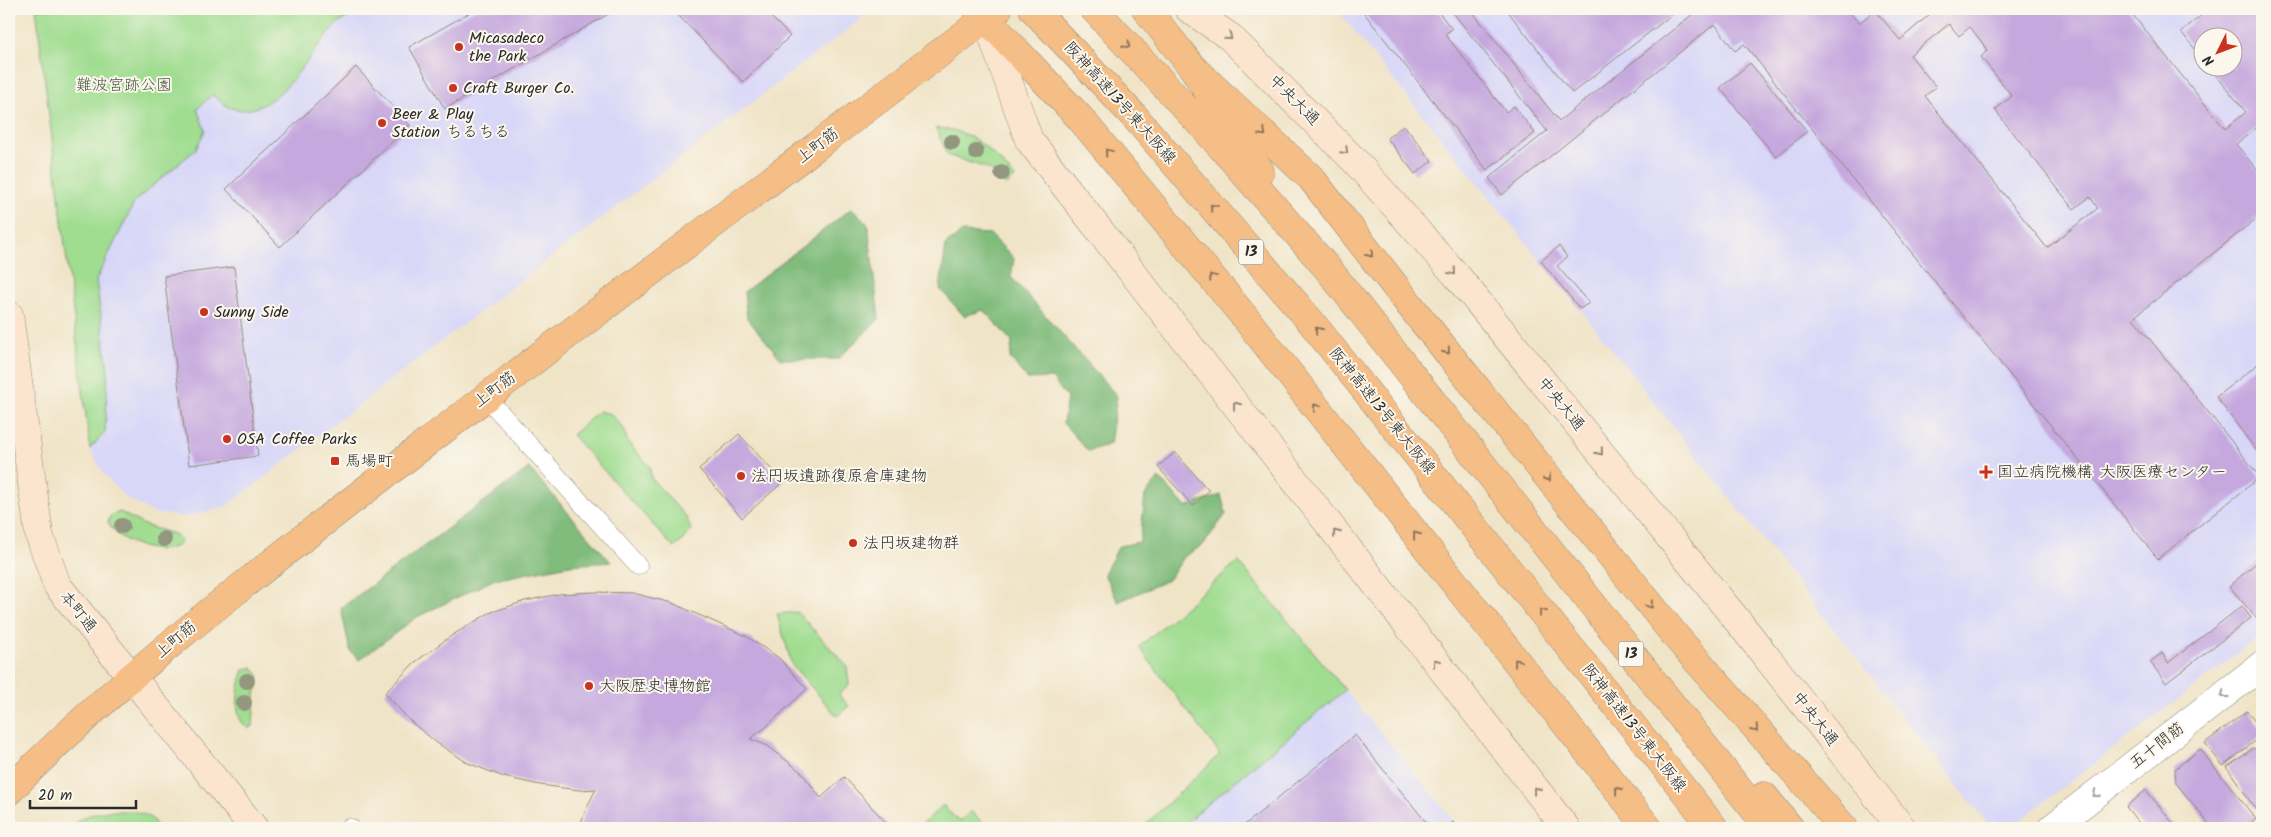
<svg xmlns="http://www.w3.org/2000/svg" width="2271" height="837" font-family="Kalam,'Klee One',sans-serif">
  <rect width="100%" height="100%" fill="#fbf7ec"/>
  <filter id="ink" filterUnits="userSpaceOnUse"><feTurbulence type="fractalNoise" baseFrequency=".02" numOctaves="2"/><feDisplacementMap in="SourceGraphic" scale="10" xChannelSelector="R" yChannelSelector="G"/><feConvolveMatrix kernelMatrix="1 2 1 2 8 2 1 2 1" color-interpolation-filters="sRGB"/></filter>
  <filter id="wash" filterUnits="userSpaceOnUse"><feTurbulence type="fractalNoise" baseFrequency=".0096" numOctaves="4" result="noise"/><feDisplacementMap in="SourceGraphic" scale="20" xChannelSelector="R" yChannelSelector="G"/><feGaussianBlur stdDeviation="1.12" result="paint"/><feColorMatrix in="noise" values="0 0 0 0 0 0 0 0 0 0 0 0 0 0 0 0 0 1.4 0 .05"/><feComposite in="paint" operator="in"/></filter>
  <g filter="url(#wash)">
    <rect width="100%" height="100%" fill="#f0e4c7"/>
    <!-- built -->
    <path fill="#d8d7f8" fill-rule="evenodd" d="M 372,9 L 861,9 L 860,20 L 227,506 L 185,517 L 154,513 L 126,498 L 103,473 L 90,449 L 105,431 L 108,370 L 96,280 L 135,201 L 196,149 L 205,130 L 197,109 L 212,94 L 290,84 L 337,23 Z
      M 1336,9 L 2262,9 L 2262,635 L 2010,828 L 1991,828 L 1580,309 ZM 2204,38 L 2234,38 L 2234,68 L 2204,68 Z
      M 1345,690 L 1460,828 L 1179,828 Z"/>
    <!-- green -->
    <path fill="#a0dd91" stroke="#66845e" d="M 36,9 L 372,9 C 361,13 345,17 337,24 C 310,49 278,122 231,108 C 224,106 218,98 212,95 L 197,109 L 205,130 L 196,149 L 135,201 L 96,280 L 108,370 L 105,432 L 90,449 Z
      M 936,128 C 972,129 993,152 1015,178 L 1006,185 L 989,169 L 947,155 Z
      M 599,411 L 611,414 L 625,430 L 627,441 L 650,467 L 651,478 L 686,517 L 691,529 L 682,541 L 674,548 L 572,435 Z
      M 120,512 L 144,525 L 177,535 L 181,542 C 164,560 117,543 108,522 L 110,516 Z
      M 1238,561 L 1345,690 L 1179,828 L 1142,828 L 1220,754 L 1139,647 Z
      M 797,612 L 847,666 L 849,684 L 839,695 L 849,706 L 837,716 L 792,665 L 777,614 Z
      M 252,667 L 259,675 L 255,696 L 253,726 L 249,728 C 231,721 238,684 244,670 Z
      M 943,805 L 959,822 L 971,811 L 987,828 L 918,828 Z
      M 109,811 C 125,811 152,809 157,828 L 73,828 L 73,825 C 83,815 96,813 109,811 Z"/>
    <!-- forest -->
    <path fill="#80bc7b" stroke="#567453" d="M 852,208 L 868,224 L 879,319 L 838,359 L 781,359 L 747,318 L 744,292 Z
      M 963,232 L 990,234 L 1014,258 L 1011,277 L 1117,396 L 1110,444 L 1088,451 L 1063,423 L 1067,398 L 1052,378 L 1027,379 L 1010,358 L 1012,342 L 984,310 L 964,316 L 940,289 L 946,244 Z
      M 529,468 L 611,562 L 569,565 L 493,580 L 417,617 L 359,660 L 350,651 L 341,608 Z
      M 1159,478 L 1186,507 L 1221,495 L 1226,514 L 1203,545 L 1185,556 L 1168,580 L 1118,602 L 1104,574 L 1119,546 L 1140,542 L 1145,495 Z"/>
    <g id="blocks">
      <!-- building -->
      <path fill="#c5a8de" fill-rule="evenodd" d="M 476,9 L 610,9 L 612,12 L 445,109 L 409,47 Z
        M 672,9 L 763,9 L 790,36 L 743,82 Z
        M 1361,9 L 1436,9 L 1452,29 L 1445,34 L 1506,112 L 1514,106 L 1535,133 L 1487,170 Z
        M 1450,9 L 1470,9 L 1559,121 L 1699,9 L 1847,9 L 1859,23 L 1875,10 L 1900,40 L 1936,9 L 2128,9 L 2225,129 L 2246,112 L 2210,68 L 2234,68 L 2234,38 L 2204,38 L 2204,60 L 2181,32 L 2209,9 L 2262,9 L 2262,133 L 2258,127 L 2236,144 L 2262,176 L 2262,214 L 2133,318 L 2260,477 L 2158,559 L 1744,44 L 1735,51 L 1715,24 L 1502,195 L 1489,178 L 1547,131 ZM 1949,24 L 1959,36 L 1970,27 L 1988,50 L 1981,57 L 2012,96 L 1995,110 L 2074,209 L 2090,197 L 2098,208 L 2047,248 L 1925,96 L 1936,87 L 1910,55 Z
        M 1506,9 L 1679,9 L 1572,93 Z
        M 1750,63 L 1807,131 L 1776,157 L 1720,88 Z
        M 356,67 L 410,125 L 280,247 L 226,189 Z
        M 1404,125 L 1432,161 L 1415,174 L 1387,138 Z
        M 1559,246 L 1567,257 L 1557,266 L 1589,303 L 1580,309 L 1541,261 Z
        M 234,267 L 258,456 L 189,465 L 164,276 Z
        M 2262,361 L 2262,458 L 2216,397 Z
        M 739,434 L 783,482 L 742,518 L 699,469 Z
        M 1175,452 L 1209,491 L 1193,506 L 1158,467 Z
        M 2262,558 L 2262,613 L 2256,618 L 2229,586 Z
        M 595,592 L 632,593 L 672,603 L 746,636 L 779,658 L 807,689 L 766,727 L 750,739 L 768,746 L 801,772 L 821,798 L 844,777 L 891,828 L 579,828 L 586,809 L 596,789 L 579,790 L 540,785 L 504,777 L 468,763 L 437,743 L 410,721 L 385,693 L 414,663 L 451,636 L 489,613 L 525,601 L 559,594 Z
        M 2242,606 L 2251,618 L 2166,683 L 2150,662 L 2162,653 L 2168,663 Z
        M 2247,711 L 2262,731 L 2262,736 L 2223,766 L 2205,743 Z
        M 1355,735 L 1431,828 L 1241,828 Z
        M 2254,748 L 2262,760 L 2262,806 L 2256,810 L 2227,767 Z
        M 2200,749 L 2256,819 L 2244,828 L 2212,828 L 2176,783 L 2175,769 Z
        M 2146,790 L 2177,828 L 2143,828 L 2126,807 Z
        M 1453,822 L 1458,828 L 1445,828 Z"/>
    </g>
  </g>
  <g filter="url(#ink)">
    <use href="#blocks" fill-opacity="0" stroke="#8e8879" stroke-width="1"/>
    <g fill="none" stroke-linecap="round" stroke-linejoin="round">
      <!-- lane casing -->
      <g stroke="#8e8879" stroke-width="19">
        <path id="lane" d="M 486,397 L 638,566
          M 348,828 L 351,828"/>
      </g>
      <!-- street casing -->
      <g stroke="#8e8879" stroke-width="29">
        <path id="street" d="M 2052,828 L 2262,665"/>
      </g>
      <!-- secondary casing -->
      <g stroke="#8e8879" stroke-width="29">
        <path id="secondary" d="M 1189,9 L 1230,37 L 1355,161 L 1457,276 L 1745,630 L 1902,828
          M 986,18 L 1029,140 L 1566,828
          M 9,315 L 39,534 L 57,585 L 254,828"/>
      </g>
      <!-- primary casing -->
      <g stroke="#8e8879" stroke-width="29">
        <path id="primary" d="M 977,9 L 1080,118 L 1243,315 L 1648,828
          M 1146,9 L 1193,68 L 1311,178 L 1416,313 L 1678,639 L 1844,828
          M 9,791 C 132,666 274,561 412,454 C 606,304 803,157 998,9"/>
      </g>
      <!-- highway casing -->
      <g stroke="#8e8879" stroke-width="29">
        <path id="highway" d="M 1033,9 L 1134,116 L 1307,317 L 1714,828
          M 1094,9 L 1217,142 L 1328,269 L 1769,828
          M 1193,68 L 1260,171
          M 1764,796 L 1790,828"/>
      </g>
      <!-- lane -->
      <use href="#lane" stroke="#fff" stroke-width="18"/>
      <!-- street -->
      <use href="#street" stroke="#fff" stroke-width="28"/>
      <!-- secondary -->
      <use href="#secondary" stroke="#fbe5cf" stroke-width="28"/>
      <!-- primary -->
      <use href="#primary" stroke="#f5be86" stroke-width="28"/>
      <!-- highway -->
      <use href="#highway" stroke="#f5be86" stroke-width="28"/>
    </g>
    <!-- trees -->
    <g fill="#94977f">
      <circle cx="952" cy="142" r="8"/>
      <circle cx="976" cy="152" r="8"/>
      <circle cx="1002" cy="173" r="8"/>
      <circle cx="122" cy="526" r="8"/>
      <circle cx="164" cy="539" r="8"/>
      <circle cx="247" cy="681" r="8"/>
      <circle cx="244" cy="703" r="8"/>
    </g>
    <!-- one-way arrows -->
    <defs><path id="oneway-chevron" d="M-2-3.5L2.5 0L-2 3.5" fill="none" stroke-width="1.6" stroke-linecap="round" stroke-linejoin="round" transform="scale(1.25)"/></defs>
    <g stroke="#93887d">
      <use href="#oneway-chevron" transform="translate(1229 37) rotate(39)"/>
      <use href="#oneway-chevron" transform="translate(1345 151) rotate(45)"/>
      <use href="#oneway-chevron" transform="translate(1453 272) rotate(49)"/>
      <use href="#oneway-chevron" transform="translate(1236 405) rotate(-128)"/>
      <use href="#oneway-chevron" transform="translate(1600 452) rotate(51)"/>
      <use href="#oneway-chevron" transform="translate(1336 533) rotate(-128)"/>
      <use href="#oneway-chevron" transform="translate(1436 662) rotate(-128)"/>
      <use href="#oneway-chevron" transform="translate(1536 790) rotate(-128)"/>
    </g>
    <g stroke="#907458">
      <use href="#oneway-chevron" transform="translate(1127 45) rotate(47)"/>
      <use href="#oneway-chevron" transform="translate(1263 133) rotate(43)"/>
      <use href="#oneway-chevron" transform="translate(1108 152) rotate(-130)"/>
      <use href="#oneway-chevron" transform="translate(1213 207) rotate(-131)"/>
      <use href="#oneway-chevron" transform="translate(1370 254) rotate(52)"/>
      <use href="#oneway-chevron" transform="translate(1212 277) rotate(-130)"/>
      <use href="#oneway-chevron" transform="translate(1318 330) rotate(-129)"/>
      <use href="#oneway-chevron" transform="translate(1447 351) rotate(51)"/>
      <use href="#oneway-chevron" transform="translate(1316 407) rotate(-128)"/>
      <use href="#oneway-chevron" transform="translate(1548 478) rotate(51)"/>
      <use href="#oneway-chevron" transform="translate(1416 535) rotate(-128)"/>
      <use href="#oneway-chevron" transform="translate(1650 605) rotate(51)"/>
      <use href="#oneway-chevron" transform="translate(1542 612) rotate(-128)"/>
      <use href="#oneway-chevron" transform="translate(1517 662) rotate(-128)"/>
      <use href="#oneway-chevron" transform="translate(1755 729) rotate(49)"/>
      <use href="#oneway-chevron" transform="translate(1618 790) rotate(-128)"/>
    </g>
    <g stroke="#a0a0a0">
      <use href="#oneway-chevron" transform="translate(2224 695) rotate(142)"/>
      <use href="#oneway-chevron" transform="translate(2096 794) rotate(142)"/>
    </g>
  </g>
  <!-- markers -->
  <g fill="#c8321e" stroke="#fbf7ec" stroke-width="2">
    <circle cx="459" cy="47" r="5"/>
    <circle cx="453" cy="88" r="5"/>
    <circle cx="382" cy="123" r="5"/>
    <circle cx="204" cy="312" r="5"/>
    <circle cx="227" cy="439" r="5"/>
    <rect x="330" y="456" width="10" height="10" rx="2.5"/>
    <path d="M1983.5 464.5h5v5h5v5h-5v5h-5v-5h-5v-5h5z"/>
    <circle cx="741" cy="476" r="5"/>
    <circle cx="853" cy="543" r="5"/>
    <circle cx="589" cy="686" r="5"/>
  </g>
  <g text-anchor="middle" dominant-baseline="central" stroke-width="4" stroke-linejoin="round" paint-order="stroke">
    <!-- shield labels -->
    <g fill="#fbf7ec" stroke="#696865" stroke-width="1">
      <rect x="1238.5" y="239.5" width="25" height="25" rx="4"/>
      <rect x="1618.5" y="641.5" width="25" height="25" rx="4"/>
    </g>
    <g font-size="15" font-weight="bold" fill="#2b2b2b">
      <text x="1251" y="252">13</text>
      <text x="1631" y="654">13</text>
    </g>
    <!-- poi labels -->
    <g font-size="16" fill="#2b2b2b" stroke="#fbf7ec" text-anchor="start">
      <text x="469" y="38">Micasadeco<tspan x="469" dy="18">the Park</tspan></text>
      <text x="463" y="88">Craft Burger Co.</text>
      <text x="392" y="114">Beer &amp; Play<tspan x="392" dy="18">Station ちるちる</tspan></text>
      <text x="214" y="312">Sunny Side</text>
      <text x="237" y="439">OSA Coffee Parks</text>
      <text x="345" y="461">馬場町</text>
      <text x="1997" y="472">国立病院機構 大阪医療センター</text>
      <text x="751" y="476">法円坂遺跡復原倉庫建物</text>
      <text x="863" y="543">法円坂建物群</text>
      <text x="599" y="686">大阪歴史博物館</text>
    </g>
    <!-- park labels -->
    <g font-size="16" fill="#485844" stroke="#fbf7ec">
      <text x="124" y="85">難波宮跡公園</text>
    </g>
    <!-- street labels -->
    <g font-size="16" fill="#2b2b2b" stroke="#fbf7ec">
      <text transform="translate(1294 100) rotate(45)">中央大通</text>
      <text transform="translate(1120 103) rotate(48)">阪神高速13号東大阪線</text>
      <text transform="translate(818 146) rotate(-37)">上町筋</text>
      <text transform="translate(495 390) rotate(-37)">上町筋</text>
      <text transform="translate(1561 404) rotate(51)">中央大通</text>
      <text transform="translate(1382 411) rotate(51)">阪神高速13号東大阪線</text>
      <text transform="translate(78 612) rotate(51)">本町通</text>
      <text transform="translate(176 640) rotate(-40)">上町筋</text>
      <text transform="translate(1815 719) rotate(52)">中央大通</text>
      <text transform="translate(1634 728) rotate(52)">阪神高速13号東大阪線</text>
      <text transform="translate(2157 746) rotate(-38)">五十間筋</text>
    </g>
  </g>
  <!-- margin -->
  <rect width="2271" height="837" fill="none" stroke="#fbf7ec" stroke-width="30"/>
  <!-- north arrow -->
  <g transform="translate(2218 52) rotate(228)"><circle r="24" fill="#fbf7ec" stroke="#a8a59f"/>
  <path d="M0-4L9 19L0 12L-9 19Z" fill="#c8321e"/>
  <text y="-8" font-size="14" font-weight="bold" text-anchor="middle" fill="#2b2b2b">N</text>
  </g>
  <!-- scale -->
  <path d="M30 800v8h106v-8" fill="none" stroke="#2b2b2b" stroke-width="2.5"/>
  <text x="38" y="800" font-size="15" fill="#2b2b2b" stroke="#fbf7ec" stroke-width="4" paint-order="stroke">20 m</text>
</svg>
